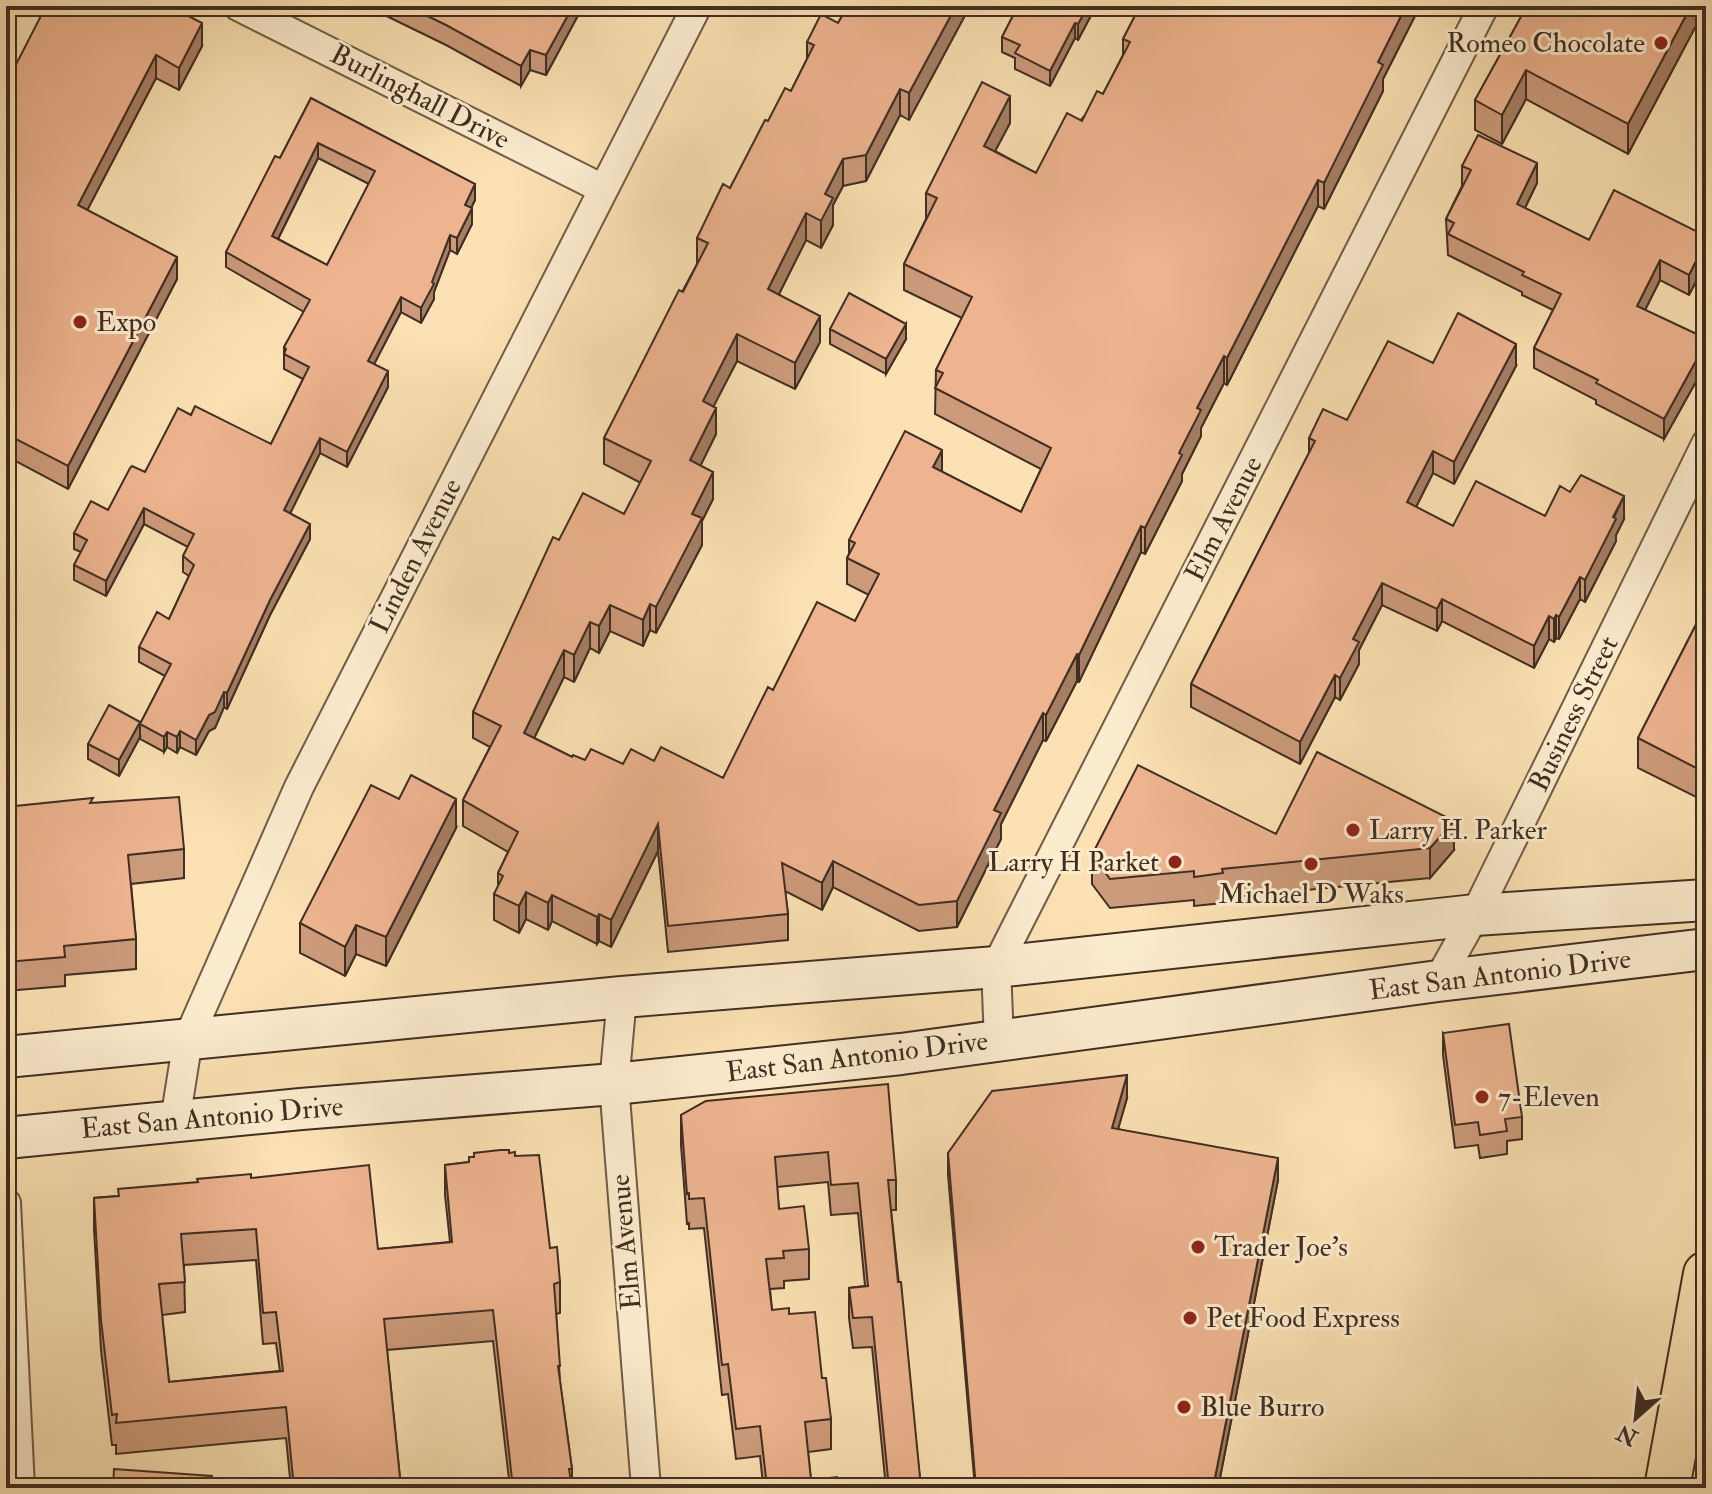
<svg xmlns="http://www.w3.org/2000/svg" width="1712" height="1494" font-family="'IM FELL Double Pica',serif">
  <rect width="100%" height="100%" fill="#fbe1b3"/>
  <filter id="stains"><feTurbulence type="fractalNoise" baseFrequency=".0025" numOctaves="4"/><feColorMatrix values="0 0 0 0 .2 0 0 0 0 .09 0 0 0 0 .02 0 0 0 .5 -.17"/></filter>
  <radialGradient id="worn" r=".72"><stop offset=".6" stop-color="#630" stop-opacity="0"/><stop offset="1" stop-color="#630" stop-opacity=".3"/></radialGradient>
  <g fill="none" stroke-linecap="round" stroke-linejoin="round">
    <!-- street casing -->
    <g stroke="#6f5b46" stroke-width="32">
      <path id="street" d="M 238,6 L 603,189
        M 1438,981 L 1475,915 L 1706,444
        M 622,997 L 614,1084 L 646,1488
        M 999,1041 L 996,967 L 1484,6
        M 175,1121 L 188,1039 L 299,787 L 697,6
        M 6,1203 L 20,1488"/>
    </g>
    <!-- secondary casing -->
    <g stroke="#402e22" stroke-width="44">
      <path id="secondary" d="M 6,1057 L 622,997 L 996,967 L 1475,915 L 1706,900
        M 6,1138 L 301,1109 L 614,1084 L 901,1054 L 1438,981 L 1706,949"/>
    </g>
    <!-- primary casing -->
    <g stroke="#402e22" stroke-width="48">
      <path id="primary" d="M 1667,1488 L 1706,1274"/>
    </g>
    <!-- street -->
    <use href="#street" stroke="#fcecce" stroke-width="28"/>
    <!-- secondary -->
    <use href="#secondary" stroke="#fcecce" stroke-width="40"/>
    <!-- primary -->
    <use href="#primary" stroke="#fbe1b3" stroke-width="44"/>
  </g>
  <!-- wall -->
  <path fill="#cc9b7b" stroke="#402e22" stroke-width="2" fill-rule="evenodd" d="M 366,6 L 583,6 L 546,75 L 530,70 L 521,86 L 446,45 Z
    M 848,6 L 970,6 L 909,120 L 900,115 L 866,181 L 843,186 L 833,205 L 833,225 L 821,248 L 806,240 L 779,294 L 820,342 L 795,389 L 737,361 L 713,406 L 716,434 L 700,466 L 713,499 L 702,521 L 702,545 L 656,633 L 650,630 L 643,646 L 610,631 L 599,653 L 590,648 L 574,682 L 564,677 L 534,738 L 572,757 L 585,760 L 623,764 L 654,761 L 723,778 L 773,690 L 855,621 L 869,595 L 847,584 L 847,558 L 849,554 L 849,540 L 942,472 L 1021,512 L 1041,469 L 935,414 L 936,370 L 962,318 L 904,290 L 904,264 L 926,219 L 926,193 L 1010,123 L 995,151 L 1036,173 L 1103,94 L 1123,55 L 1123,39 L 1140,6 L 1420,6 L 1383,79 L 1383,91 L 1324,209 L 1318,206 L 1227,385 L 1224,383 L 1201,428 L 1201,436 L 1182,474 L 1182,481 L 1145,554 L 1141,552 L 1079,682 L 1077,681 L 1046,741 L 1043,740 L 1001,824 L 1001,839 L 957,927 L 919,931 L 833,887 L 822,910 L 785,891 L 788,914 L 788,940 L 668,952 L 658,851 L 611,947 L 599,941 L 597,944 L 552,921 L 548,930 L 526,919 L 519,933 L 494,920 L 494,894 L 498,887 L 498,873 L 508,852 L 463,826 L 463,800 L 490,747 L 473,738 L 473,712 L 559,540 L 624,514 L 641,483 L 604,464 L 604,438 L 697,264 L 697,238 L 730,188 L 768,121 L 791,91 L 807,59 L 807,42 L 838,23 Z
    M 1018,6 L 1096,6 L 1078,40 L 1075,38 L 1050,86 L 1015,69 L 1015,58 L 1002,52 L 1002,37 Z
    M 1527,6 L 1699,6 L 1699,20 L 1628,154 L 1526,99 L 1502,144 L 1475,130 L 1475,100 Z
    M 202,46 L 179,90 L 156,78 L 87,210 L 177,279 L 68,489 L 6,456 L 6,84 Z
    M 311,98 L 475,200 L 471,208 L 472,224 L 457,254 L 450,250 L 434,292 L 434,299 L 421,323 L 401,312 L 374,364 L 388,387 L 347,467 L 320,453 L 290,513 L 310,539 L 270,615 L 227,709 L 224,707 L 215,728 L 209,731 L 196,755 L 180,747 L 177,753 L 167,747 L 164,752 L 140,739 L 140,724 L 165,676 L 139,662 L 139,647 L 169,619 L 189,576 L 183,572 L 183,556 L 188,547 L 144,524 L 106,596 L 74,580 L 74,565 L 81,552 L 74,549 L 74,533 L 108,510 L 145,472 L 191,415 L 271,444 L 303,379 L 284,369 L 284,347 L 304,312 L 226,267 L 226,252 L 280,158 ZM 318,158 L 369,184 L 327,265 L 278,239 Z
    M 1462,166 L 1537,183 L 1525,208 L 1589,240 L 1706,236 L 1706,262 L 1689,295 L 1660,280 L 1645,310 L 1703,369 L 1664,439 L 1596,404 L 1596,400 L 1534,368 L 1534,348 L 1553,310 L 1522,295 L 1522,292 L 1448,255 L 1446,219 L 1462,186 Z
    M 830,329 L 906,339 L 886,374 L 830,344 Z
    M 1516,366 L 1454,484 L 1433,473 L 1416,507 L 1453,526 L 1545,516 L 1624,519 L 1616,535 L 1616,541 L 1585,602 L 1580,599 L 1559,639 L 1556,638 L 1554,642 L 1549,639 L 1534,668 L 1442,621 L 1437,631 L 1382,605 L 1359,650 L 1359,664 L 1340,700 L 1335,697 L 1300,764 L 1191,707 L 1191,684 L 1309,453 L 1309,438 L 1347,420 Z
    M 1706,605 L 1706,802 L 1638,768 L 1638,738 Z
    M 140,737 L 119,776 L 88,759 L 88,744 Z
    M 93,803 L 184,849 L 184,878 L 131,884 L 136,939 L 136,969 L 65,975 L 65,986 L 6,991 L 6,807 Z
    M 456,828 L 386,966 L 356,954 L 345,976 L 300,953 L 300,923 Z
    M 1276,834 L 1454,850 L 1430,878 L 1223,898 L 1223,903 L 1194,906 L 1194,900 L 1110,908 L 1092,884 L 1092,855 Z
    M 1443,1033 L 1522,1117 L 1522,1139 L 1507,1141 L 1507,1154 L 1480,1158 L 1478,1145 L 1455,1148 L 1443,1055 Z
    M 1127,1098 L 1118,1129 L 1278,1180 L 1218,1488 L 975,1488 L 948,1175 L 948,1153 Z
    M 706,1101 L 896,1180 L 896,1210 L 891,1210 L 921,1488 L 886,1488 L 872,1347 L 853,1348 L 849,1318 L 849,1288 L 865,1286 L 858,1213 L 831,1215 L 828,1182 L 777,1187 L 779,1209 L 809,1249 L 809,1279 L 784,1281 L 784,1288 L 770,1289 L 772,1310 L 789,1314 L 822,1378 L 831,1419 L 831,1449 L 808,1452 L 811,1480 L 763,1484 L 760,1456 L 736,1459 L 728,1394 L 722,1395 L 704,1228 L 689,1229 L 689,1223 L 687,1224 L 681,1145 L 681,1115 Z
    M 509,1153 L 515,1156 L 550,1248 L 560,1282 L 560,1313 L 556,1314 L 560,1382 L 572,1469 L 572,1488 L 510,1488 L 493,1341 L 387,1350 L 401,1488 L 291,1488 L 286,1438 L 116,1454 L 116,1445 L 112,1445 L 101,1350 L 94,1229 L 94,1198 L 118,1196 L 251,1178 L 378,1249 L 450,1242 L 445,1195 L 445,1165 L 469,1162 ZM 256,1260 L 263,1344 L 276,1343 L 280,1371 L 169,1382 L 162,1315 L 185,1312 L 184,1265 Z"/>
  <!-- shaded-wall -->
  <path fill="#a67e64" stroke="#402e22" stroke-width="2" d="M 573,6 L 583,6 L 546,75 L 546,55 Z
    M 956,6 L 970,6 L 909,120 L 909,93 Z
    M 1088,6 L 1096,6 L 1078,40 L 1078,24 Z
    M 1406,6 L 1420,6 L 1383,79 L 1383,91 L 1324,209 L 1324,183 L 1378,62 Z
    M 1691,6 L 1699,6 L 1699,20 L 1628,154 L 1628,124 Z
    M 202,23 L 202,46 L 179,90 L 179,68 Z
    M 1075,23 L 1075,38 L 1050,86 L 1050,71 Z
    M 530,50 L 530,70 L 521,86 L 521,66 Z
    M 156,55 L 156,78 L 78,228 L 78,205 Z
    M 1526,70 L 1526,99 L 1502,144 L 1502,115 Z
    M 900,89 L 900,115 L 866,181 L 866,155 Z
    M 1010,96 L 1010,123 L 984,172 L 984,146 Z
    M 318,143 L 318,158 L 272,251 L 272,236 Z
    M 843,159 L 843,186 L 833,205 L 833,225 L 821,248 L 821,221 L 825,194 Z
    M 1537,163 L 1537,183 L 1517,224 L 1517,204 Z
    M 1318,180 L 1318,206 L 1227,385 L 1227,358 Z
    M 475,184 L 475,200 L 465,220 L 465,205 Z
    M 472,208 L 472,224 L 457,254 L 457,238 Z
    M 806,213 L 806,240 L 768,316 L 768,289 Z
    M 450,235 L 450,250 L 434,292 L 434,299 L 421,323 L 421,308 Z
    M 1706,241 L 1706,262 L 1689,295 L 1689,275 Z
    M 177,257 L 177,279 L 68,489 L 68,466 Z
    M 1660,260 L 1660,280 L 1637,326 L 1637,306 Z
    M 401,297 L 401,312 L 368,376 L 368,361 Z
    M 820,316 L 820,342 L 795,389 L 795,363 Z
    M 906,324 L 906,339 L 886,374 L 886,359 Z
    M 737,334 L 737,361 L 703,427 L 703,401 Z
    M 1516,344 L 1516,366 L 1454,484 L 1454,462 Z
    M 1703,348 L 1703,369 L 1664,439 L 1664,419 Z
    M 1224,356 L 1224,383 L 1201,428 L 1201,436 L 1182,474 L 1182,481 L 1145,554 L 1145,528 L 1179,453 L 1197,408 Z
    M 388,371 L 388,387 L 347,467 L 347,452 Z
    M 716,408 L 716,434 L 690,487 L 690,460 Z
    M 320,438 L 320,453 L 284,526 L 284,510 Z
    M 942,450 L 942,476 L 933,467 Z
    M 1433,451 L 1433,473 L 1407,525 L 1407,502 Z
    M 713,472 L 713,499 L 702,521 L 702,545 L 656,633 L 656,607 L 692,514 Z
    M 1624,496 L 1624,519 L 1616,535 L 1616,541 L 1585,602 L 1585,580 Z
    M 144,508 L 144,524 L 106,596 L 106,581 Z
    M 310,524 L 310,539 L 270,615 L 227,709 L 227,693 L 270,600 Z
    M 1141,526 L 1141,552 L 1079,682 L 1079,655 Z
    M 1580,577 L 1580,599 L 1559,639 L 1559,617 Z
    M 1382,583 L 1382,605 L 1359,650 L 1359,664 L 1340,700 L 1340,678 L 1353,639 Z
    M 1442,599 L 1442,621 L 1437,631 L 1437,609 Z
    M 650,604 L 650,630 L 643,646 L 643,620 Z
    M 610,605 L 610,631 L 599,653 L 599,626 Z
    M 1556,615 L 1556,638 L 1554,642 L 1554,619 Z
    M 1549,616 L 1549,639 L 1534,668 L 1534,646 Z
    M 590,622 L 590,648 L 574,682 L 574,655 Z
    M 564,650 L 564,677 L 524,759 L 524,733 Z
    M 1077,654 L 1077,681 L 1046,741 L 1046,715 Z
    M 1335,675 L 1335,697 L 1300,764 L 1300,742 Z
    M 224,692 L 224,707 L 215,728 L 209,731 L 196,755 L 196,740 L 209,715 Z
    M 1043,713 L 1043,740 L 1001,824 L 1001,839 L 957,927 L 957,901 L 994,810 Z
    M 140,722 L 140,737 L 119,776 L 119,760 Z
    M 180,731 L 180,747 L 177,753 L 177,737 Z
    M 167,732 L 167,747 L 164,752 L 164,737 Z
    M 456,799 L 456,828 L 386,966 L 386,937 Z
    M 1454,821 L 1454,850 L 1430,878 L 1430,848 Z
    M 658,824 L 658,851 L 611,947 L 611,920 Z
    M 833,861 L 833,887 L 822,910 L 822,883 Z
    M 526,892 L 526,919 L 519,933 L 519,906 Z
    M 552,895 L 552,921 L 548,930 L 548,903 Z
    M 599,914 L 599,941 L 597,944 L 597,917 Z
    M 356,925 L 356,954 L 345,976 L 345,947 Z
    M 1127,1075 L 1127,1098 L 1112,1150 L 1112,1128 Z
    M 1278,1158 L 1278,1180 L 1218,1488 L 1213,1488 Z"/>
  <!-- building -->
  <path fill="#edb48f" stroke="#402e22" stroke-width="2" fill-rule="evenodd" d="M 46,6 L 169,6 L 202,23 L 179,68 L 156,55 L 78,205 L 177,257 L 68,466 L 6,434 L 6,84 Z
    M 407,6 L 573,6 L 546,55 L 530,50 L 521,66 L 446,25 Z
    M 848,6 L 956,6 L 909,93 L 900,89 L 866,155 L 843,159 L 825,194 L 833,198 L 821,221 L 806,213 L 768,289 L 820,316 L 795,363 L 737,334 L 703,401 L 716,408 L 690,460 L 713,472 L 692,514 L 702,518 L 656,607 L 650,604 L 643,620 L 610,605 L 599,626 L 590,622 L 574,655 L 564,650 L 524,733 L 572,757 L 573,755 L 585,760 L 591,749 L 623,764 L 631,749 L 654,761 L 661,747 L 723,778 L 768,687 L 773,690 L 817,602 L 855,621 L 879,574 L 847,558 L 855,543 L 849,540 L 905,431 L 942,450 L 933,467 L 1021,512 L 1051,448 L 935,388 L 943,373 L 936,370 L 972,297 L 904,264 L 937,198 L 926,193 L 982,82 L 1010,96 L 984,146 L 1036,173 L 1067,113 L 1082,121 L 1097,91 L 1103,94 L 1130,42 L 1123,39 L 1140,6 L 1406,6 L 1378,62 L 1383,65 L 1324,183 L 1318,180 L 1227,358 L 1224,356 L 1197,408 L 1201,410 L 1179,453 L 1182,455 L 1145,528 L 1141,526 L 1079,655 L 1077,654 L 1046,715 L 1043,713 L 994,810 L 1001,813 L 957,901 L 919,905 L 833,861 L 822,883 L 782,863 L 788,914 L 668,926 L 658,824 L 611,920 L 599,914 L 597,917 L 552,895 L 548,903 L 526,892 L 519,906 L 494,894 L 503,876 L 498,873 L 518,832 L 463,800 L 501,726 L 473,712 L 553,537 L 559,540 L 583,493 L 624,514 L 651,461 L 604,438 L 679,290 L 683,292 L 708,243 L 697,238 L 723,184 L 730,188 L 765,120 L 768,121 L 785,88 L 791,91 L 814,45 L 807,42 L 821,14 L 838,23 Z
    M 1018,6 L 1088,6 L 1078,24 L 1075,23 L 1050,71 L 1015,53 L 1020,45 L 1002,37 Z
    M 1527,6 L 1691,6 L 1628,124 L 1526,70 L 1502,115 L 1475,100 Z
    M 311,98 L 475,184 L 465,205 L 472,208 L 457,238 L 450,235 L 432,282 L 434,284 L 421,308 L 401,297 L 368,361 L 388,371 L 347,452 L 320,438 L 284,510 L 310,524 L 270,600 L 227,693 L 224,692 L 215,712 L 209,715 L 196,740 L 180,731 L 177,737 L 167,732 L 164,737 L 140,724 L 171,664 L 139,647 L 157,612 L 169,619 L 194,565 L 183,556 L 194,534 L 144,508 L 106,581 L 74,565 L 87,540 L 74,533 L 91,501 L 108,510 L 130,468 L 132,466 L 145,472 L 178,408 L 191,415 L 195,406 L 271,444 L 309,367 L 284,354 L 286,349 L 284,347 L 310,300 L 226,252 L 275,156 L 280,158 ZM 318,143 L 375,171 L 327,265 L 272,236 Z
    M 1478,135 L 1537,163 L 1517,204 L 1589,240 L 1614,190 L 1706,236 L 1706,241 L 1689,275 L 1660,260 L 1637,306 L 1703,337 L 1703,348 L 1664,419 L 1596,383 L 1598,380 L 1534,348 L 1561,294 L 1522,275 L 1524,272 L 1448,234 L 1454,223 L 1446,219 L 1471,170 L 1462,166 Z
    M 849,293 L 906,324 L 886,359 L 830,329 Z
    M 1458,313 L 1516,344 L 1454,462 L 1433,451 L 1407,502 L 1453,526 L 1476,481 L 1545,516 L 1560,486 L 1570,492 L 1581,475 L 1624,496 L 1613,517 L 1616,519 L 1585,580 L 1580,577 L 1559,617 L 1556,615 L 1554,619 L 1549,616 L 1534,646 L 1442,599 L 1437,609 L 1382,583 L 1353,639 L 1359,642 L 1340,678 L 1335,675 L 1300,742 L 1191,684 L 1315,441 L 1309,438 L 1323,409 L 1347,420 L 1388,341 L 1433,363 Z
    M 1706,605 L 1706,773 L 1638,738 Z
    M 109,705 L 140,722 L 119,760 L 88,744 Z
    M 1317,752 L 1454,821 L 1430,848 L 1222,869 L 1223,873 L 1194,877 L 1194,871 L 1110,879 L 1092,855 L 1138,765 L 1276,834 Z
    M 411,775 L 456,799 L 386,937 L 356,925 L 345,947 L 300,923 L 371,785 L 399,799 Z
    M 179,797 L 184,849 L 128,855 L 136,939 L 64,946 L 65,957 L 6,962 L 6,807 L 93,798 L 90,803 Z
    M 1509,1024 L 1522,1117 L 1505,1119 L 1507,1131 L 1480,1135 L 1478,1122 L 1455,1125 L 1443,1033 Z
    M 1127,1075 L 1112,1128 L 1278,1158 L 1213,1488 L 976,1488 L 948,1153 L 992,1091 Z
    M 888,1084 L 896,1180 L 888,1180 L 898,1282 L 901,1282 L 921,1488 L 889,1488 L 872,1317 L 853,1318 L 849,1288 L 868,1286 L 858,1183 L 831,1185 L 828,1152 L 775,1157 L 779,1209 L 804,1206 L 809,1249 L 783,1251 L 784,1258 L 766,1259 L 772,1310 L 789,1308 L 789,1314 L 815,1312 L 822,1378 L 826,1378 L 831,1419 L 805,1422 L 811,1480 L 837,1477 L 839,1488 L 740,1488 L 740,1487 L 765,1484 L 766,1478 L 760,1426 L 736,1429 L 728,1364 L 722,1365 L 704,1198 L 689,1199 L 689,1193 L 687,1194 L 681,1115 L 706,1101 Z
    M 500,1150 L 509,1150 L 509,1153 L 515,1152 L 515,1156 L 539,1155 L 550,1248 L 557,1247 L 560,1282 L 554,1284 L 560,1366 L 558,1366 L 572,1469 L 569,1469 L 571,1482 L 567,1483 L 568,1488 L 513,1488 L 493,1310 L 384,1319 L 401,1488 L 294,1488 L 286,1407 L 116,1423 L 117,1414 L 112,1415 L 101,1320 L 94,1198 L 119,1196 L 118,1189 L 198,1182 L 197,1179 L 251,1174 L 251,1178 L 369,1165 L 378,1249 L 452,1242 L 445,1165 L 469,1162 L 469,1157 L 474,1157 L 474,1153 ZM 256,1229 L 263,1313 L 276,1312 L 283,1371 L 169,1382 L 159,1284 L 185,1282 L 181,1234 Z
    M 114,1469 L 212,1476 L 211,1488 L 113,1488 Z"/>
  <!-- markers -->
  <g fill="#8f2418" stroke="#fcecce" stroke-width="3">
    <circle cx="1661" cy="43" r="8"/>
    <circle cx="80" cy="322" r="8"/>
    <circle cx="1353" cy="830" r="8"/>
    <circle cx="1175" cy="862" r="8"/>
    <circle cx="1311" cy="864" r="8"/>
    <circle cx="1482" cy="1097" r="8"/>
    <circle cx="1198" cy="1247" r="8"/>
    <circle cx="1190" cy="1318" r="8"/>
    <circle cx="1184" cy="1407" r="8"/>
  </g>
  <g text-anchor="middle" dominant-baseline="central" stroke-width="6" stroke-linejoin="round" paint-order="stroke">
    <!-- poi labels -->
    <g font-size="28" fill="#402e22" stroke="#fcecce" text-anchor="start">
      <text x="1645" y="43" text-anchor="end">Romeo Chocolate</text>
      <text x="96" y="322">Expo</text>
      <text x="1369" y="830">Larry H. Parker</text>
      <text x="1159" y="862" text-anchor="end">Larry H Parket</text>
      <text x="1311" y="894" text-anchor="middle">Michael D Waks</text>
      <text x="1498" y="1097">7-Eleven</text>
      <text x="1214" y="1247">Trader Joe's</text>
      <text x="1206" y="1318">Pet Food Express</text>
      <text x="1200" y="1407">Blue Burro</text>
    </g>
    <!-- street labels -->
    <g font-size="28" fill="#402e22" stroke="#fcecce">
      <text transform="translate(420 97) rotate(27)">Burlinghall Drive</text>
      <text transform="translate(1224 519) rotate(-63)">Elm Avenue</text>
      <text transform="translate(416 556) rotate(-63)">Linden Avenue</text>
      <text transform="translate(1574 714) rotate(-64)">Business Street</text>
      <text transform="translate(1500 975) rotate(-7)">East San Antonio Drive</text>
      <text transform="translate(857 1057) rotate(-7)">East San Antonio Drive</text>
      <text transform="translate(212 1118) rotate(-5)">East San Antonio Drive</text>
      <text transform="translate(626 1242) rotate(-95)">Elm Avenue</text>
    </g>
  </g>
  <!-- margin -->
  <rect width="1712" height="1494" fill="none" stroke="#fbe1b3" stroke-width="32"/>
  <rect x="8" y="8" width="1696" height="1478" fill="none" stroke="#402e22" stroke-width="4"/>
  <rect x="16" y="16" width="1680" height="1462" fill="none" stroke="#402e22" stroke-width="2"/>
  <!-- north arrow -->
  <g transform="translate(1636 1418) rotate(207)" stroke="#fcecce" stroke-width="6" paint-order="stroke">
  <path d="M0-6L14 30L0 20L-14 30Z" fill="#402e22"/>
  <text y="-12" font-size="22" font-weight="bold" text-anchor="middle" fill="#402e22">N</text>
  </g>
  <rect width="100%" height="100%" filter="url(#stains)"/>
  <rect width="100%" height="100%" fill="url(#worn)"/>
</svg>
